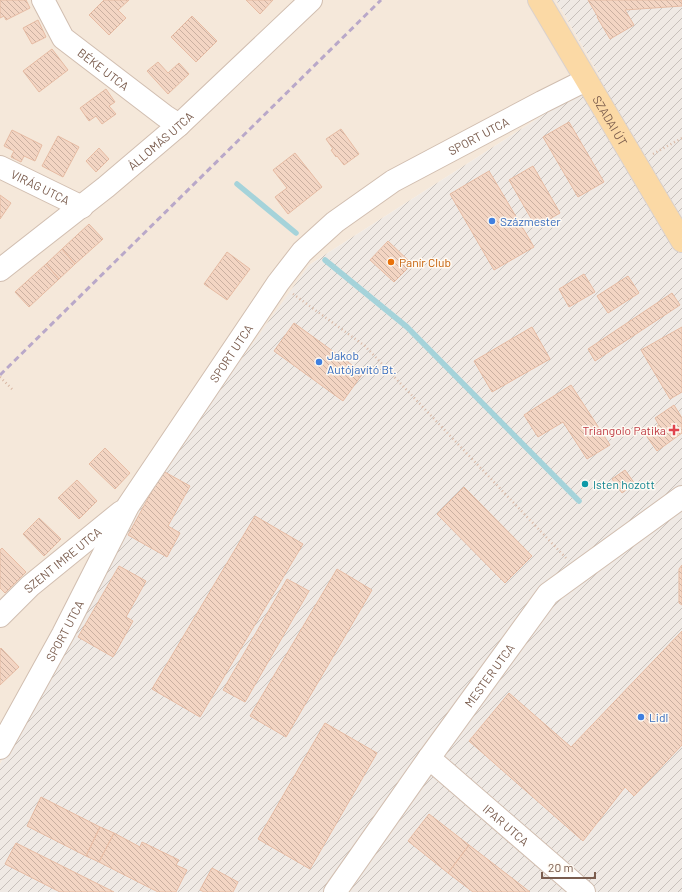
<svg xmlns="http://www.w3.org/2000/svg" width="682" height="892" font-family="Barlow,sans-serif">
  <defs>
    <pattern id="industrial-furrows" width="10" height="10" patternUnits="userSpaceOnUse"><rect width="10" height="10" fill="#efe9e4"/><path d="M-1 1l2-2M0 10L10 0M9 11l2-2" fill="none" stroke="#c7c0bb"/></pattern>
    <pattern id="building-back-hatch" width="6" height="6" patternUnits="userSpaceOnUse"><rect width="6" height="6" fill="#f3d5c3"/><path d="M-1 5l2 2M0 0l6 6M5-1l2 2" fill="none" stroke="#cab0a1"/></pattern>
  </defs>
  <rect width="100%" height="100%" fill="#fdf6ec"/>
  <!-- residential -->
  <path fill="#f5e8da" d="M 0,0 L 556,0 L 601,78 L 309,265 L 91,596 L 0,764 Z"/>
  <!-- industrial -->
  <path fill="url(#industrial-furrows)" d="M 556,0 L 682,0 L 682,892 L 0,892 L 0,764 L 91,596 L 168,461 L 309,265 L 601,78 Z"/>
  <g fill="none" stroke-linecap="round" stroke-linejoin="round">
    <!-- stream -->
    <path stroke="#a5d3da" stroke-width="5.5" d="M 237,184 L 296,233
      M 325,260 L 407,327 L 579,501"/>
  </g>
  <!-- building -->
  <path fill="url(#building-back-hatch)" stroke="#e6bba3" d="M 0,0 L 26,0 L 30,8 L 6,20 L 4,16 L 0,18 Z
    M 104,0 L 129,0 L 118,10 L 126,18 L 109,35 L 89,15 Z
    M 246,0 L 273,0 L 260,14 Z
    M 588,0 L 682,0 L 682,6 L 625,10 L 634,25 L 610,39 L 597,17 L 598,17 Z
    M 192,16 L 217,41 L 196,62 L 171,37 Z
    M 38,20 L 46,37 L 32,44 L 23,28 Z
    M 52,49 L 68,70 L 39,92 L 23,71 Z
    M 158,62 L 168,73 L 179,63 L 189,74 L 168,94 L 147,71 Z
    M 106,89 L 115,102 L 109,106 L 116,114 L 102,124 L 96,116 L 89,121 L 80,108 Z
    M 569,122 L 604,182 L 578,197 L 543,137 Z
    M 341,129 L 359,154 L 344,165 L 337,156 L 336,157 L 331,150 L 333,149 L 326,139 Z
    M 12,130 L 42,145 L 35,161 L 24,156 L 21,162 L 11,157 L 14,151 L 4,146 Z
    M 58,136 L 79,147 L 63,177 L 42,166 Z
    M 99,148 L 109,159 L 96,172 L 86,161 Z
    M 295,153 L 322,187 L 288,214 L 275,197 L 287,188 L 273,170 Z
    M 533,166 L 560,213 L 536,227 L 509,180 Z
    M 489,171 L 534,247 L 494,270 L 450,194 Z
    M 0,195 L 11,203 L 0,219 Z
    M 89,224 L 103,239 L 75,264 L 62,249 Z
    M 388,241 L 412,264 L 394,282 L 370,260 Z
    M 62,249 L 75,264 L 59,279 L 46,264 Z
    M 227,252 L 250,269 L 227,300 L 204,284 Z
    M 46,264 L 59,279 L 29,307 L 15,292 Z
    M 584,274 L 595,292 L 569,307 L 559,289 Z
    M 628,276 L 639,293 L 608,313 L 597,296 Z
    M 672,293 L 680,305 L 595,361 L 588,349 Z
    M 294,323 L 363,373 L 343,401 L 274,351 Z
    M 532,327 L 550,359 L 492,392 L 474,361 Z
    M 682,327 L 682,392 L 670,399 L 641,350 Z
    M 571,385 L 610,445 L 587,459 L 563,422 L 538,437 L 524,415 Z
    M 674,405 L 682,418 L 682,433 L 657,451 L 645,434 L 659,425 L 655,418 Z
    M 105,448 L 130,473 L 115,489 L 89,464 Z
    M 625,470 L 635,484 L 622,493 L 612,479 Z
    M 163,471 L 190,486 L 168,526 L 180,533 L 167,557 L 128,535 Z
    M 77,480 L 97,501 L 79,519 L 58,498 Z
    M 464,487 L 532,556 L 505,583 L 437,514 Z
    M 255,516 L 303,544 L 200,717 L 152,689 Z
    M 39,518 L 61,539 L 44,556 L 23,534 Z
    M 2,548 L 26,572 L 5,593 L 0,588 L 0,550 Z
    M 682,565 L 682,605 L 679,603 L 679,569 Z
    M 119,566 L 146,581 L 126,617 L 133,621 L 113,657 L 78,637 Z
    M 337,569 L 372,590 L 286,737 L 250,716 Z
    M 287,579 L 309,591 L 245,702 L 223,690 Z
    M 682,631 L 682,745 L 634,796 L 625,787 L 583,841 L 469,741 L 509,693 L 571,747 Z
    M 1,648 L 19,667 L 0,685 L 0,649 Z
    M 325,723 L 377,753 L 310,869 L 258,839 Z
    M 41,797 L 100,827 L 86,856 L 27,826 Z
    M 429,814 L 469,845 L 448,873 L 408,841 Z
    M 100,827 L 114,833 L 99,862 L 86,856 Z
    M 114,833 L 140,847 L 142,842 L 179,860 L 176,865 L 187,870 L 176,892 L 158,892 L 99,862 Z
    M 16,843 L 114,892 L 60,892 L 5,864 Z
    M 469,845 L 530,892 L 473,892 L 448,873 Z
    M 212,868 L 238,882 L 233,892 L 204,892 L 200,890 Z"/>
  <g fill="none" stroke-linecap="round" stroke-linejoin="round">
    <!-- minor casing -->
    <g stroke="#d1beb0" stroke-width="24">
      <g id="minor">
        <path id="s1" d="M 43,0 L 63,38 L 165,116 L 179,125"/>
        <path id="s2" d="M 0,167 L 82,207"/>
        <path id="s3" d="M 0,270 L 106,187 L 179,125 L 311,0"/>
        <path id="s4" d="M 0,616 L 30,586 L 121,512"/>
        <path id="s5" d="M 0,748 L 63,634 L 128,506 L 278,283 L 302,252 L 335,222 L 393,181 L 542,102 L 586,80"/>
        <path id="s6" d="M 429,758 L 584,892"/>
        <path id="s7" d="M 335,892 L 429,758 L 548,594 L 682,497"/>
      </g>
    </g>
    <!-- major casing -->
    <g stroke="#dad1cd" stroke-width="24">
      <g id="major">
        <path id="s8" d="M 539,0 L 682,241"/>
      </g>
    </g>
    <!-- path -->
    <path stroke="#d9b8a5" stroke-width="2.5" stroke-dasharray="1 3" stroke-linecap="butt" d="M 653,154 L 682,138
      M 293,294 L 365,346 L 566,558
      M 0,377 L 13,390"/>
    <!-- minor -->
    <use href="#minor" stroke="#fff" stroke-width="22"/>
    <!-- major -->
    <use href="#major" stroke="#fbd9a5" stroke-width="22"/>
    <!-- rail -->
    <path stroke="#b9a8c9" stroke-width="3" stroke-dasharray="6 4" stroke-linecap="butt" d="M 0,375 L 381,0"/>
  </g>
  <!-- markers -->
  <g fill="#3f7fe0" stroke="#fffaf3" stroke-width="1.5">
    <circle cx="492" cy="221" r="4"/>
    <circle cx="319" cy="362" r="4"/>
    <circle cx="641" cy="717" r="4"/>
  </g>
  <circle fill="#e8710a" stroke="#fffaf3" stroke-width="1.5" cx="391" cy="262" r="4"/>
  <path fill="#e0444e" stroke="#fffaf3" stroke-width="1.5" d="M672 424h4v4h4v4h-4v4h-4v-4h-4v-4h4z"/>
  <circle fill="#0f9aa8" stroke="#fffaf3" stroke-width="1.5" cx="585" cy="484" r="4"/>
  <g text-anchor="middle" dominant-baseline="central" stroke-width="3" stroke-linejoin="round" paint-order="stroke">
    <!-- street labels -->
    <g font-size="12" fill="#7a5c4d" stroke="#fffaf3">
      <text stroke="none"><textPath href="#s1" startOffset="94">BÉKE UTCA</textPath></text>
      <text stroke="none"><textPath href="#s8" startOffset="140">SZADAI ÚT</textPath></text>
      <text stroke="none"><textPath href="#s5" startOffset="794">SPORT UTCA</textPath></text>
      <text stroke="none"><textPath href="#s3" startOffset="206">ÁLLOMÁS UTCA</textPath></text>
      <text stroke="none"><textPath href="#s2" startOffset="45">VIRÁG UTCA</textPath></text>
      <text stroke="none"><textPath href="#s5" startOffset="458">SPORT UTCA</textPath></text>
      <text stroke="none"><textPath href="#s4" startOffset="84">SZENT IMRE UTCA</textPath></text>
      <text stroke="none"><textPath href="#s5" startOffset="134">SPORT UTCA</textPath></text>
      <text stroke="none"><textPath href="#s7" startOffset="266">MESTER UTCA</textPath></text>
      <text stroke="none"><textPath href="#s6" startOffset="102">IPAR UTCA</textPath></text>
    </g>
    <!-- shop labels -->
    <g font-size="12" fill="#366cbe" stroke="#fffaf3" text-anchor="start">
      <text x="500" y="221">Százmester</text>
      <text x="327" y="355">Jakob<tspan x="327" dy="14">Autójavító Bt.</tspan></text>
      <text x="649" y="717">Lidl</text>
    </g>
    <!-- food labels -->
    <g font-size="12" fill="#c56008" stroke="#fffaf3" text-anchor="start">
      <text x="399" y="262">Panír Club</text>
    </g>
    <!-- health labels -->
    <g font-size="12" fill="#be3a42" stroke="#fffaf3" text-anchor="end">
      <text x="666" y="430">Triangolo Patika</text>
    </g>
    <!-- culture labels -->
    <g font-size="12" fill="#0d838f" stroke="#fffaf3" text-anchor="start">
      <text x="593" y="484">Isten hozott</text>
    </g>
  </g>
  <!-- scale -->
  <path d="M542 872v6h53v-6" fill="none" stroke="#7a5c4d" stroke-width="2"/>
  <text x="548" y="872" font-size="12" fill="#7a5c4d" stroke="#fffaf3" stroke-width="3" paint-order="stroke">20 m</text>
</svg>
